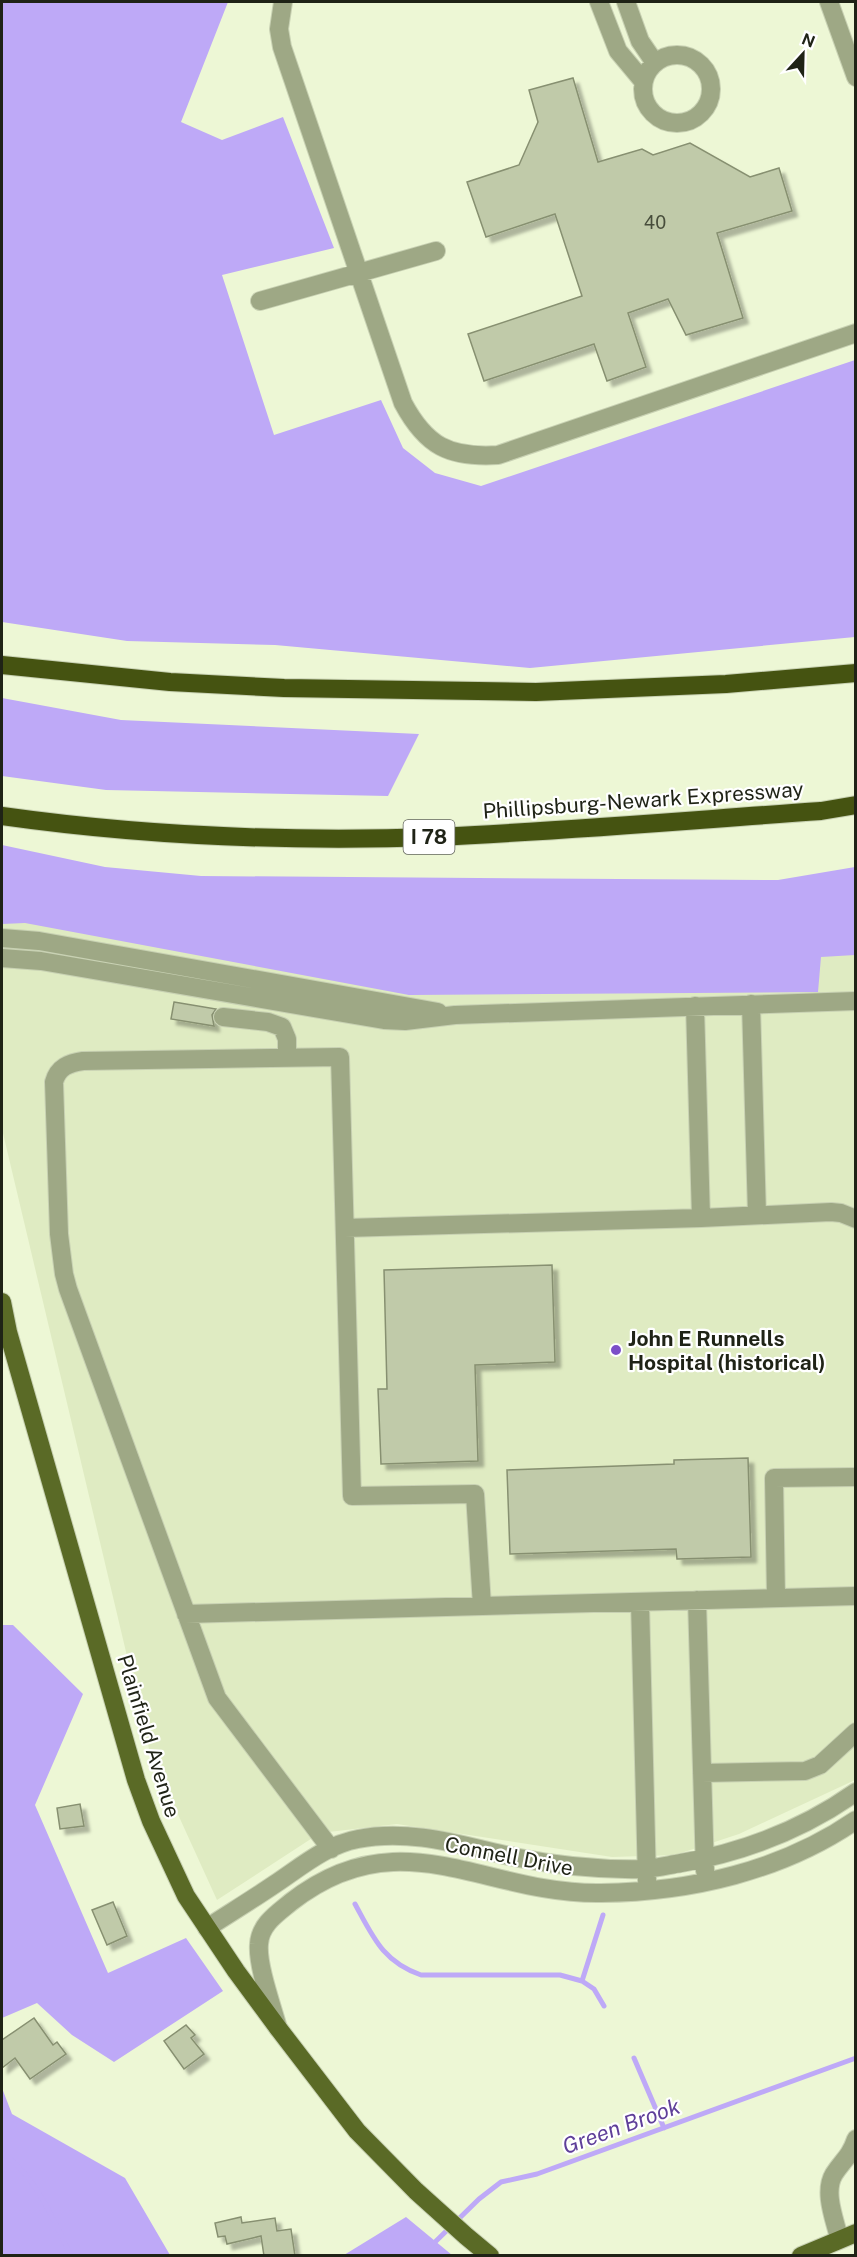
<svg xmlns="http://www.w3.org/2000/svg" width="857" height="2257" font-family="'Public Sans',sans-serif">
  <defs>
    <filter id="shadow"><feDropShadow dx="5.5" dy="5.5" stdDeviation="1.5" flood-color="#0004"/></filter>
  </defs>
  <rect width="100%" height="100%" fill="#edf7d5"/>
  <!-- built -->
  <path fill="#dfebc2" d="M 2,907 L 855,954 L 855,1780 L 739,1834 L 675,1855 L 612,1857 L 397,1824 L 320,1833 L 217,1900 L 150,1753 L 2,1129 Z"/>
  <!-- forest -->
  <path fill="#bea9f7" d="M 2,2 L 228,2 L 181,122 L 222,140 L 283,117 L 334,248 L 222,275 L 274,435 L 381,400 L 403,448 L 435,473 L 481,486 L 855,360 L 855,637 L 530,668 L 275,645 L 127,641 L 2,622 Z
    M 2,698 L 121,720 L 419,734 L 388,796 L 106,790 L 2,776 Z
    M 2,845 L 105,867 L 201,876 L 778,880 L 855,867 L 855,955 L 821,957 L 818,992 L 409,995 L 25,923 L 2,924 Z
    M 2,1625 L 13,1625 L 83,1694 L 35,1805 L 108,1973 L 186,1938 L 223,1991 L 114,2062 L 72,2035 L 37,2003 L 2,2018 Z
    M 2,2088 L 12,2114 L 125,2178 L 170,2255 L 2,2255 Z
    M 406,2217 L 452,2255 L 344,2255 Z"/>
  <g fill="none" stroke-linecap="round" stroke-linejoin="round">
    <!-- stream -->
    <path stroke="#bea9f7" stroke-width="5" d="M 355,1904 C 373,1937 383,1962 421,1975 L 560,1975 L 582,1981 L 594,1989 L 604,2006
      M 582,1981 L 603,1915
      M 634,2058 L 664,2128
      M 2,2153 C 35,2175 54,2220 71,2256
      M 417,2256 L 432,2245 L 479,2199 L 501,2182 L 537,2174 L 856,2058"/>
  </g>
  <!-- building -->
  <path fill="#c0caa9" stroke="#879071" stroke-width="1.5" filter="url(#shadow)" d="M 573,78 L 598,162 L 642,149 L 653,155 L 690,143 L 750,177 L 779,168 L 792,211 L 717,233 L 743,318 L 686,335 L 668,299 L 628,313 L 646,367 L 607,381 L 594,344 L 484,381 L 468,334 L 582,296 L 555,214 L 486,237 L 467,182 L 519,165 L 538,122 L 529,90 Z
    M 174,1002 L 216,1009 L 212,1015 L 214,1026 L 171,1019 Z
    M 552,1265 L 555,1362 L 475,1365 L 478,1461 L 381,1464 L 378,1389 L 387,1389 L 384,1270 Z
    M 748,1458 L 751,1557 L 677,1559 L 676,1549 L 510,1554 L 507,1470 L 674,1464 L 674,1460 Z
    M 80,1804 L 84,1826 L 60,1829 L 57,1808 Z
    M 113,1902 L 127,1936 L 107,1945 L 92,1910 Z
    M 34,2018 L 53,2045 L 57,2042 L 66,2054 L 30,2079 L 15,2058 L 2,2068 L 2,2040 Z
    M 186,2025 L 195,2035 L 191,2038 L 204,2054 L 184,2069 L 164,2041 Z
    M 241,2217 L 242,2223 L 275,2218 L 277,2231 L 291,2229 L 295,2256 L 264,2256 L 261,2236 L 227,2244 L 225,2236 L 218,2237 L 215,2223 Z"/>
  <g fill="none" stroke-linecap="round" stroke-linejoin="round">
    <!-- minor casing -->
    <g stroke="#c8d1b3" stroke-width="20">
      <path id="minor" d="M 283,2 L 279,29 L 282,47 L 403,403 C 426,446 449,458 498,455 L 856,333
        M 599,2 L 618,51 L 643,81
        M 626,2 L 640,41 L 655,63
        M 829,2 L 856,77
        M643 89a34 34 0 1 1 68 0a34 34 0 1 1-68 0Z
        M 260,301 L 436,251
        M 2,938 L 39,941 L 438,1012
        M 2,958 L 41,961 L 384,1020 L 405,1021 L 455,1015 L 856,1001
        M 751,1004 L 757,1215
        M 695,1006 L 701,1218
        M 223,1017 L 268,1022 L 282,1027 L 287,1039 L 287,1058
        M 345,1228 L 701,1218 L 831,1212 L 841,1213 L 856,1219
        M 776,1598 L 774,1478 L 856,1477
        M 697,1600 L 705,1871
        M 640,1602 L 647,1881
        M 186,1614 L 856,1596
        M 702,1773 L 805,1771 L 820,1765 L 856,1732
        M 331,1849 L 217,1698 L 68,1289 L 64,1274 L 59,1234 L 54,1082 C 58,1067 69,1063 83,1061 L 340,1057 L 352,1496 L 475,1494 L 482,1606
        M 207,1928 C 230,1913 253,1899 275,1884 C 302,1866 326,1845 358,1839 C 413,1828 466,1847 519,1858 C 560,1866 603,1870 645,1869 C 657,1868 669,1865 681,1863 C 745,1852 802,1830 856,1792
        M 278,2028 C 272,2006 257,1965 259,1944 C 260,1924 278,1913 291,1902 C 401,1816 484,1895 601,1893 C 690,1892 782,1871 856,1820
        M 839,2238 C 835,2220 823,2192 834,2174 C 843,2160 850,2157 856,2139"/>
    </g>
    <!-- major casing -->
    <g stroke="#c8d1b3" stroke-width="20">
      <path id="major" d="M 2,1302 L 8,1332 L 136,1780 L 151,1821 L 186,1896 L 236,1971 L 278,2028 L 357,2131 L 416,2191 L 466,2236 L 490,2256
        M 801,2256 L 856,2233"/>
    </g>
    <!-- highway casing -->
    <g stroke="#c8d1b3" stroke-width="20">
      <path id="highway" d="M 2,665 L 170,682 L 284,688 L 536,692 L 726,684 L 856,673
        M 2,816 C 144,836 292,842 436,837 C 564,831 693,820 821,811 L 856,805"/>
    </g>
    <!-- minor -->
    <use href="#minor" stroke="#9ea885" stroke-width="18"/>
    <!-- major -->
    <use href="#major" stroke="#5a6a26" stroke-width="18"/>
    <!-- highway -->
    <use href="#highway" stroke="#455311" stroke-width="18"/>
  </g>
  <!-- markers -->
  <circle fill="#7b4fc8" stroke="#fff" stroke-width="2" cx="616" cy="1350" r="6"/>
  <g text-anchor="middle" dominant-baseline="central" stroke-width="4.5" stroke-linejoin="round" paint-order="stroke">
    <!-- number labels -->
    <g font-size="18" fill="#474d3b">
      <text x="655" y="222">40</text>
    </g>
    <!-- shield labels -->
    <rect fill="#fff" stroke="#62655c" stroke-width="1.5" x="403.5" y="820" width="51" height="34" rx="4.5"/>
    <g font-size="20" font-weight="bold" fill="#1f2316">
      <text x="429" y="837">I 78</text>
    </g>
    <!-- street labels -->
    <g font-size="21" fill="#1f2316" stroke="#fff">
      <text transform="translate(643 800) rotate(-4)">Phillipsburg-Newark Expressway</text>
      <text transform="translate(149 1736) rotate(73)">Plainfield Avenue</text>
      <text transform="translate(509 1856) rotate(11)">Connell Drive</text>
    </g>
    <!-- poi labels -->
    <g font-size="21" font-weight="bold" fill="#1f2316" stroke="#fff" text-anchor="start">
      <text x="628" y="1338">John E Runnells<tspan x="628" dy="24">Hospital (historical)</tspan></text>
    </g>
    <!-- water labels -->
    <g font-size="22" font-style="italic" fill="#5f3f99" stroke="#fff">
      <text transform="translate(621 2126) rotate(-20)">Green Brook</text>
    </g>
  </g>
  <!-- border -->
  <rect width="857" height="2257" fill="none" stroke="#1f2316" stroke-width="6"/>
  <!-- north arrow -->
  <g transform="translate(803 54) rotate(22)" stroke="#ffffff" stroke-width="4.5" paint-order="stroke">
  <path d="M0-4.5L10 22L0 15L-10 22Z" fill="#1f2316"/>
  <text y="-9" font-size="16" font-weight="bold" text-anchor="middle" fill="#1f2316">N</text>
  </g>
</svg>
